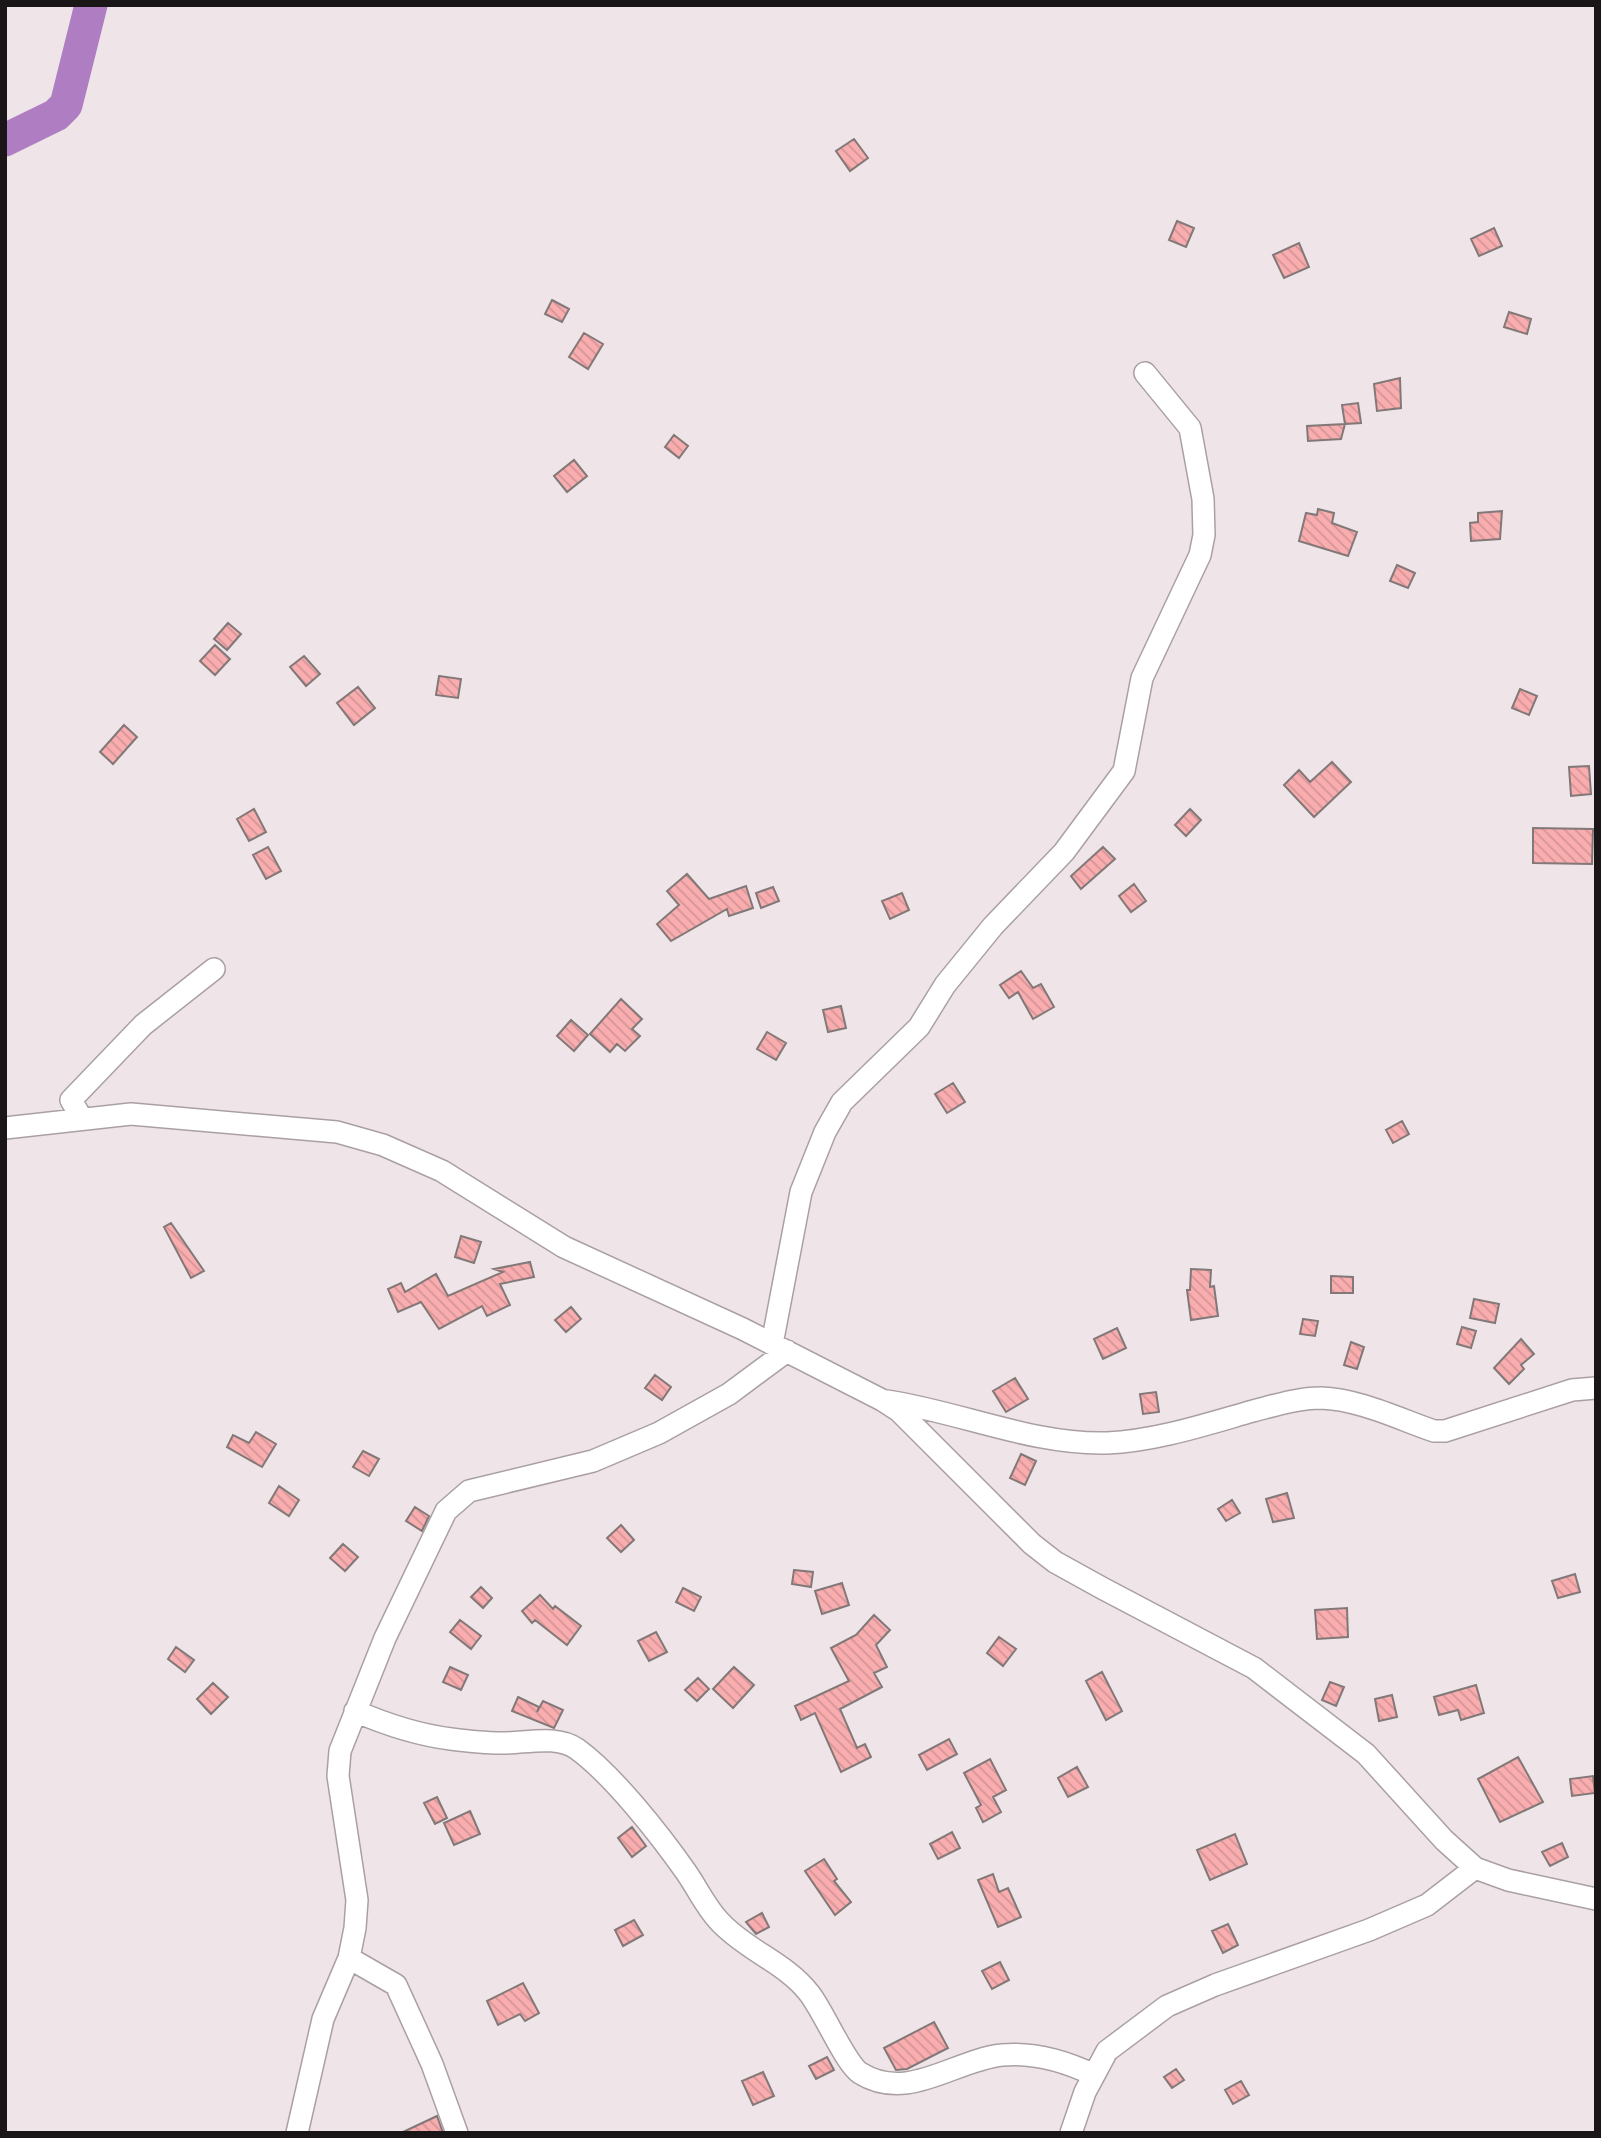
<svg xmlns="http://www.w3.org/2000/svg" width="1601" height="2138" font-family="Roboto,sans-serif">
  <defs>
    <pattern id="building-back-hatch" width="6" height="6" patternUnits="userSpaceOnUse" patternTransform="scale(1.75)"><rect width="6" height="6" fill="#f9adaf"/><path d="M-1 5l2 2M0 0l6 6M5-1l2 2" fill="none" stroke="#d59496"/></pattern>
  </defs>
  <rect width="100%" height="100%" fill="#efe5e8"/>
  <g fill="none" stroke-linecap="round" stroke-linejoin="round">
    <!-- river -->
    <path stroke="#af7dc2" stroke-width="33" d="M 5,140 L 56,115 L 66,105 L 91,5"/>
  </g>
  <!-- building -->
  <path fill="url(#building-back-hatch)" stroke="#827878" stroke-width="2" d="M 854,139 L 868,158 L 850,171 L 836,151 Z
    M 1177,221 L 1194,228 L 1186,247 L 1169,240 Z
    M 1494,228 L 1502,246 L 1479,256 L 1471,239 Z
    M 1299,243 L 1309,267 L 1284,278 L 1273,255 Z
    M 552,300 L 569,309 L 562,322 L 545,314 Z
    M 1509,312 L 1531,319 L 1527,334 L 1504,327 Z
    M 584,333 L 603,344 L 588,369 L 569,357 Z
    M 1400,378 L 1401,408 L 1377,411 L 1374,384 Z
    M 1358,403 L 1361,423 L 1345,424 L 1341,439 L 1308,441 L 1307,426 L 1345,424 L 1342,405 Z
    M 674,435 L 688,446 L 679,458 L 665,447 Z
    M 574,460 L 587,476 L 567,492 L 554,476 Z
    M 1318,509 L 1334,513 L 1332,523 L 1357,532 L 1348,556 L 1299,541 L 1306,513 L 1317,515 Z
    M 1502,511 L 1500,539 L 1471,541 L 1470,523 L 1478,522 L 1478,513 Z
    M 1397,565 L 1415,573 L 1408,588 L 1390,581 Z
    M 228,623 L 241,634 L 227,650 L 214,639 Z
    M 215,645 L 230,659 L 215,675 L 200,661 Z
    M 304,656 L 320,674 L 306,686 L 290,667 Z
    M 439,676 L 461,679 L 458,698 L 436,695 Z
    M 358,687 L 375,708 L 354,725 L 337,703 Z
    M 1520,689 L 1537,696 L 1529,715 L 1512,708 Z
    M 124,725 L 137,737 L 113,764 L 100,752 Z
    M 1332,762 L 1351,782 L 1314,817 L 1284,785 L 1299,770 L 1310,782 Z
    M 1589,766 L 1591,794 L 1571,796 L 1569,767 Z
    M 254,809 L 266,832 L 249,841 L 237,819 Z
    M 1190,809 L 1201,820 L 1186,836 L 1175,825 Z
    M 1533,828 L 1593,829 L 1592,864 L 1533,863 Z
    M 268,847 L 281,871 L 266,879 L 253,855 Z
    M 1103,847 L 1115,859 L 1081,889 L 1071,876 Z
    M 687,874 L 709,899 L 746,886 L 753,908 L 729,916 L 727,909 L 671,941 L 657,924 L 679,905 L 667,891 Z
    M 1134,884 L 1146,901 L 1131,912 L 1119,896 Z
    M 773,887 L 779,901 L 761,908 L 756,893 Z
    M 902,893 L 909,910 L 890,919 L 882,901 Z
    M 1021,971 L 1033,988 L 1041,984 L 1054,1007 L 1033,1019 L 1018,992 L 1009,998 L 1000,985 Z
    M 621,999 L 642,1019 L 632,1029 L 640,1036 L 625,1051 L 617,1044 L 610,1052 L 590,1034 Z
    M 841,1006 L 846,1028 L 828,1032 L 823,1010 Z
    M 571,1020 L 588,1035 L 574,1051 L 557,1036 Z
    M 767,1032 L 786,1043 L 776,1060 L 757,1049 Z
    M 953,1083 L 965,1102 L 947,1113 L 935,1094 Z
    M 1402,1121 L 1409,1134 L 1393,1143 L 1386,1130 Z
    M 171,1223 L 204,1271 L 191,1278 L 164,1227 Z
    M 461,1236 L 481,1242 L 474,1263 L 455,1257 Z
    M 530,1262 L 534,1277 L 500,1284 L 510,1305 L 487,1316 L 482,1306 L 439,1329 L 421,1302 L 398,1312 L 388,1289 L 401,1283 L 405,1292 L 436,1274 L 448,1296 L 503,1272 L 494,1269 Z
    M 1191,1269 L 1211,1270 L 1210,1287 L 1214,1286 L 1218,1316 L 1191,1320 L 1187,1290 L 1190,1290 Z
    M 1331,1276 L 1353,1277 L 1353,1293 L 1331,1293 Z
    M 1474,1299 L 1499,1304 L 1495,1323 L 1470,1318 Z
    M 571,1307 L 581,1319 L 566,1332 L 555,1320 Z
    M 1303,1319 L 1318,1321 L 1315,1336 L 1300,1334 Z
    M 1462,1327 L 1476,1331 L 1471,1348 L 1457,1344 Z
    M 1117,1328 L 1126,1348 L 1103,1359 L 1094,1339 Z
    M 1521,1339 L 1534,1354 L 1521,1365 L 1524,1369 L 1509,1384 L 1494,1368 Z
    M 1351,1342 L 1364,1347 L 1357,1369 L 1344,1365 Z
    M 655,1375 L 671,1387 L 662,1400 L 645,1388 Z
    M 1015,1378 L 1028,1399 L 1006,1412 L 993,1391 Z
    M 1156,1392 L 1159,1412 L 1143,1414 L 1140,1394 Z
    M 256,1432 L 276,1444 L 262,1467 L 227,1447 L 233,1435 L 249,1443 Z
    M 363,1451 L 379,1459 L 369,1476 L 353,1467 Z
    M 1021,1454 L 1036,1461 L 1025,1485 L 1010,1478 Z
    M 279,1486 L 299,1500 L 289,1516 L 269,1503 Z
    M 1287,1493 L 1294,1518 L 1273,1522 L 1266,1499 Z
    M 1232,1500 L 1240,1513 L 1226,1521 L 1218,1509 Z
    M 415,1507 L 429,1516 L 422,1531 L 406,1521 Z
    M 621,1525 L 634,1540 L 621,1552 L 607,1538 Z
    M 343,1544 L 358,1557 L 345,1571 L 330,1558 Z
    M 794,1570 L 813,1572 L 811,1587 L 792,1584 Z
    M 1575,1574 L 1580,1592 L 1558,1598 L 1552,1581 Z
    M 842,1583 L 849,1605 L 822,1614 L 815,1591 Z
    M 481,1587 L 492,1598 L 483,1608 L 471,1597 Z
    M 683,1588 L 701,1597 L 694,1611 L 676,1602 Z
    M 540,1595 L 553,1609 L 555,1606 L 581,1626 L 567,1645 L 535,1620 L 532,1623 L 522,1611 Z
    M 1347,1608 L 1348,1637 L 1317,1639 L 1315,1610 Z
    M 874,1615 L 890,1630 L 876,1645 L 887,1667 L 874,1673 L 882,1687 L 840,1709 L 857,1748 L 865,1744 L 871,1757 L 841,1772 L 815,1713 L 801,1720 L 795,1706 L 849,1681 L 831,1648 L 856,1635 Z
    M 460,1620 L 481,1636 L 471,1649 L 450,1632 Z
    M 656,1632 L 667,1652 L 649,1661 L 638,1641 Z
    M 999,1637 L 1016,1649 L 1003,1666 L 987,1653 Z
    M 176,1647 L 194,1660 L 185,1672 L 168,1659 Z
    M 450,1667 L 468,1675 L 461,1690 L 443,1682 Z
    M 734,1667 L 754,1685 L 733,1708 L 713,1689 Z
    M 1102,1672 L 1122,1711 L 1106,1720 L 1086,1681 Z
    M 698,1678 L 709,1689 L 697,1701 L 685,1690 Z
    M 1330,1682 L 1344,1687 L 1336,1706 L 1322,1700 Z
    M 213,1683 L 228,1697 L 211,1714 L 197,1699 Z
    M 1476,1685 L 1484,1713 L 1461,1720 L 1458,1710 L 1439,1715 L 1434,1697 Z
    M 1392,1695 L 1397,1717 L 1379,1721 L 1375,1699 Z
    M 518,1697 L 539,1707 L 537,1712 L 543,1701 L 563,1710 L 554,1728 L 512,1711 Z
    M 949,1739 L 957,1754 L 927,1770 L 919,1755 Z
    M 1518,1757 L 1543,1802 L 1500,1822 L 1478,1779 Z
    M 990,1759 L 1006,1790 L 993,1797 L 1001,1812 L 983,1822 L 976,1808 L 981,1805 L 964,1773 Z
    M 1077,1767 L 1088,1787 L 1068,1797 L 1058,1778 Z
    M 1593,1776 L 1595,1793 L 1572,1796 L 1570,1779 Z
    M 437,1797 L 447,1818 L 435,1824 L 424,1803 Z
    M 470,1811 L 480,1834 L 454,1845 L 444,1823 Z
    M 632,1827 L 646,1846 L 632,1857 L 618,1838 Z
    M 952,1832 L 960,1848 L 938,1859 L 930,1844 Z
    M 1235,1834 L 1247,1864 L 1210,1880 L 1197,1850 Z
    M 1562,1843 L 1568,1857 L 1550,1866 L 1542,1852 Z
    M 824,1859 L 837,1879 L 834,1881 L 851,1902 L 835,1915 L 805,1871 Z
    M 993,1874 L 999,1892 L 1008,1888 L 1021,1917 L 998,1927 L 978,1880 Z
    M 762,1913 L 769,1927 L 756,1934 L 746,1922 Z
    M 634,1920 L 643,1935 L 623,1946 L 615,1930 Z
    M 1228,1924 L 1238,1945 L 1223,1953 L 1212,1931 Z
    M 1000,1962 L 1009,1980 L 992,1989 L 982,1971 Z
    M 523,1983 L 539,2013 L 525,2021 L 520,2014 L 498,2025 L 487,2001 Z
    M 934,2022 L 948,2048 L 907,2069 L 896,2070 L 884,2048 Z
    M 827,2057 L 834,2070 L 816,2079 L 809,2066 Z
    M 1176,2069 L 1184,2080 L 1172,2088 L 1164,2077 Z
    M 763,2072 L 774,2096 L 753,2105 L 742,2081 Z
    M 1241,2081 L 1249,2095 L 1233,2104 L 1225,2090 Z
    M 437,2116 L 443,2133 L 401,2133 Z"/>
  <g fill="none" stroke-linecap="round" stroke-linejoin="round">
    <!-- street casing -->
    <g stroke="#aaa0a3" stroke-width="24">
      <path id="street" d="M 82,1119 L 71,1100 L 143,1025 L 214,969
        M 5,1128 L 131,1114 L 337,1132 L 383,1145 L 442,1171 L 564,1247 L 743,1329 L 882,1400 L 899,1411 L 1032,1544 L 1055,1562 L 1102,1588 L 1254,1668 L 1366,1754 L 1444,1840 L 1475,1868 L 1508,1880 L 1596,1899
        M 772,1344 L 801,1192 L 825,1132 L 842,1102 L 919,1027 L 945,985 L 993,926 L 1064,852 L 1124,771 L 1142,678 L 1200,555 L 1204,535 L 1203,499 L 1190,428 L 1145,373
        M 887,1401 C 960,1412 1033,1445 1107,1443 C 1156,1441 1207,1424 1253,1411 C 1276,1405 1298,1398 1321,1398 C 1358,1399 1399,1419 1434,1431 L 1445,1431 L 1572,1390 L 1596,1388
        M 355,1711 C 385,1724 419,1735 451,1739 C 467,1741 483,1743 499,1743 C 523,1744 556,1734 577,1749 C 613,1775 660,1835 686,1872 C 698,1889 707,1910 722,1924 C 748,1951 787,1964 809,1993 C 823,2010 845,2063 860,2073 C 908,2103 954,2060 1002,2055 C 1034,2052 1065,2061 1094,2075
        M 349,1958 L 396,1985 L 432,2064 L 457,2133
        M 297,2133 L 323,2019 L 349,1958 L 355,1928 L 357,1900 L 338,1776 L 340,1751 L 385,1638 L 446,1511 L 469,1491 L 593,1461 L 659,1433 L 729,1394 L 787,1351
        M 1071,2133 L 1085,2092 L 1107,2051 L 1167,2006 L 1215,1985 L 1369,1930 L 1427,1905 L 1475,1868"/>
    </g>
    <!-- street -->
    <use href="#street" stroke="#fff" stroke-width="21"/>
  </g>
  <!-- border -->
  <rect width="1601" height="2138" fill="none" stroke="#1a1617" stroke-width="14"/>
</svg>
